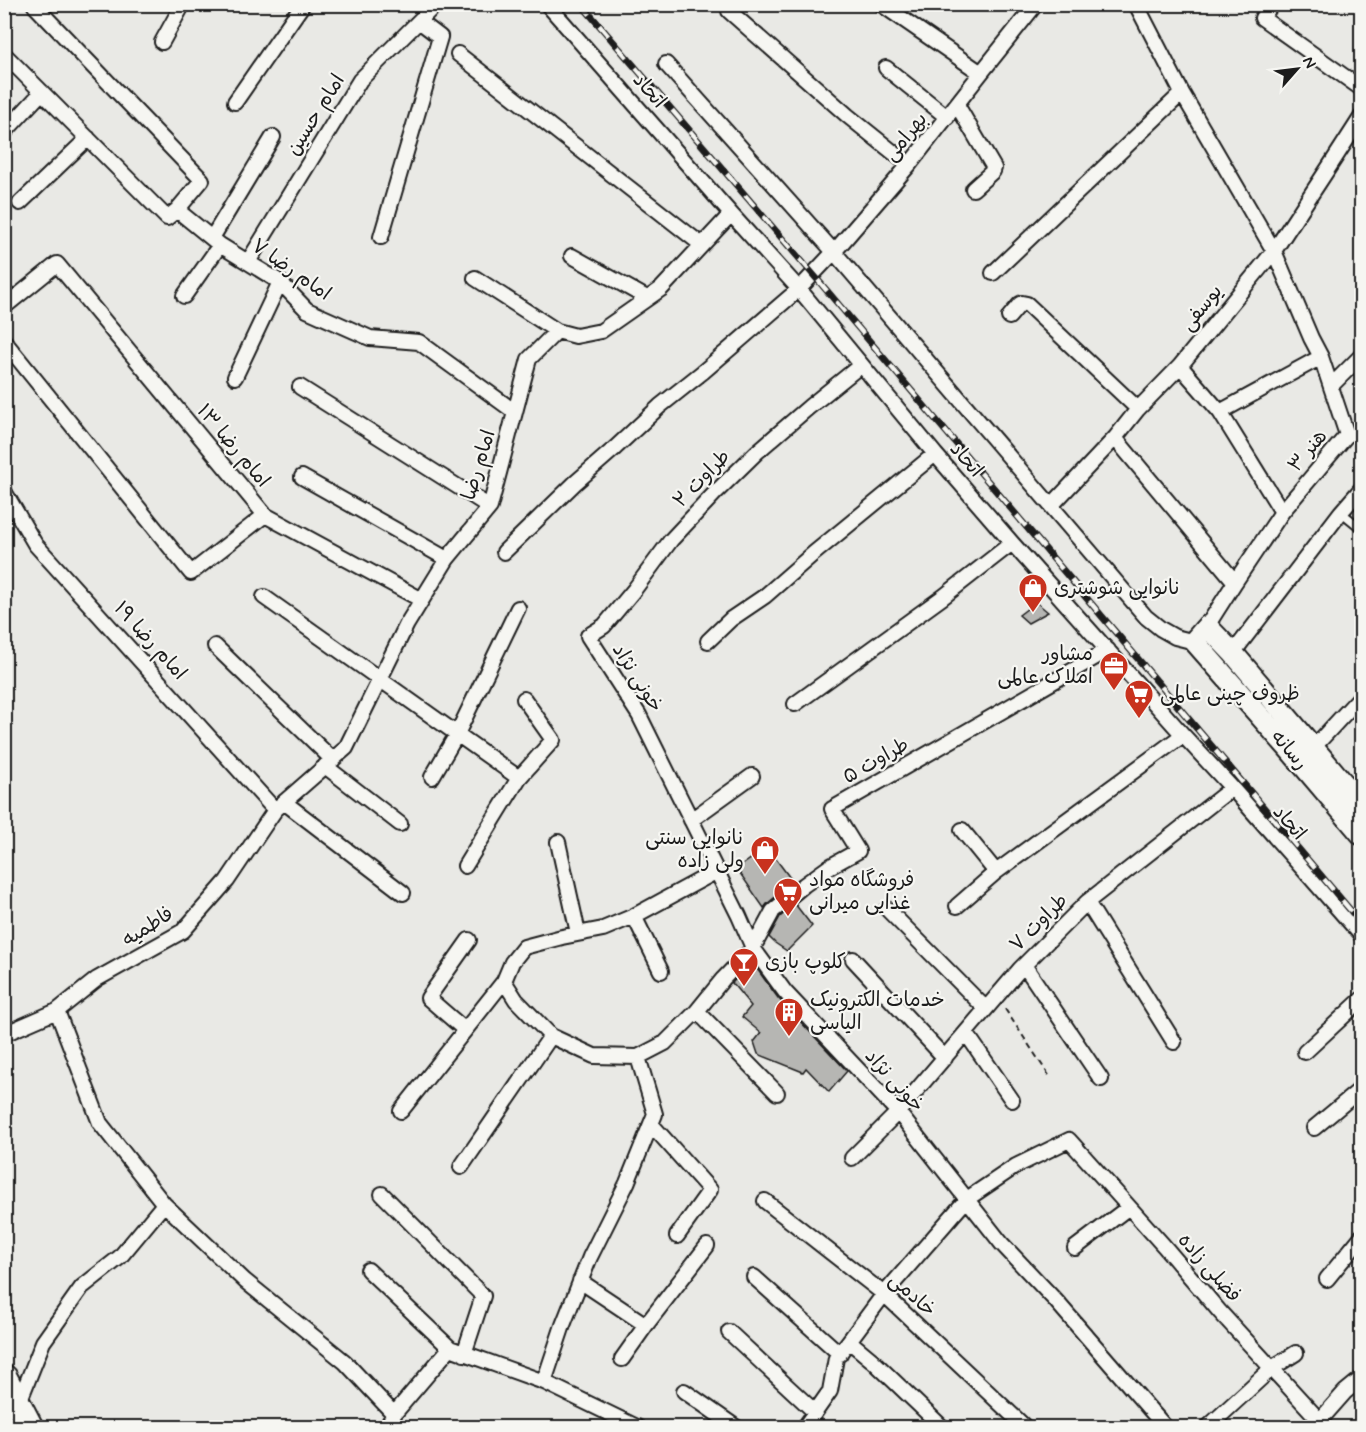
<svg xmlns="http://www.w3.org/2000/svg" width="1366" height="1432" font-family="Mynerve,'Playpen Sans Arabic',sans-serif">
  <rect width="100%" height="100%" fill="#e9e9e5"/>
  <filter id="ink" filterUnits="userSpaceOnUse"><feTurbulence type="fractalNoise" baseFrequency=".0167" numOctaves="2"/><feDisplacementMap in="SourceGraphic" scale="12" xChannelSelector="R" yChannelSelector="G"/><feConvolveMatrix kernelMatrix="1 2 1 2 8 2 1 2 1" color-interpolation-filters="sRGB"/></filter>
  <g filter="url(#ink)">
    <!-- building -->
    <path fill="#b6b6b3" stroke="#1c1c1c" stroke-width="1.5" d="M 1036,602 L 1048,612 L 1028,623 L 1019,615 Z
      M 767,847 L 793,882 L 767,904 L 764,908 L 737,869 Z
      M 795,904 L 812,926 L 787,951 L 775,943 L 769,937 L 780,917 Z
      M 752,962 L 778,998 L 847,1071 L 829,1092 L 806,1068 L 803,1072 L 758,1054 L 754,1042 L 761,1033 L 742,1017 L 751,1006 L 732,983 Z"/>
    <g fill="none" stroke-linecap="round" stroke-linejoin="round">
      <!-- lane casing -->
      <g stroke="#1c1c1c" stroke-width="11">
        <path id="lane" d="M 1341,512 L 1362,529"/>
      </g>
      <!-- street casing -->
      <g stroke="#1c1c1c" stroke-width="18">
        <path id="street" d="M 547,4 L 731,214 L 799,289 L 935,454 L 1012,543 L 1183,735 L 1232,788 L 1362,936
          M 881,4 L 981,73
          M 1136,4 L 1182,93 L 1274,251 L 1311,338 L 1321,357 L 1347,435 L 1282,512 L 1235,582 L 1207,626
          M 1272,4 L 1262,18 L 1362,89
          M 729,11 L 848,116 L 909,165
          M 162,42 L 183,4
          M 4,54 L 167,218 L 177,210 L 202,180 L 35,6
          M 458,54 L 702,245
          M 666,64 L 834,252 L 1146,617 L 1161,629 L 1175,637 L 1195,642
          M 886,68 L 947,117
          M 235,102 L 303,4
          M 957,105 L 994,168 L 993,171 L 973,189
          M 4,133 L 42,92
          M 20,203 L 88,138
          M 177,210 L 220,245 L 280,282 L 307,310 L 370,338 L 419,342 L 515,412
          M 381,237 L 440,37 L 419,21
          M 212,238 L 273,137
          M 572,256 L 647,298
          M 248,262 L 360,80 L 436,4
          M 993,273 L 1182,93
          M 475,278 L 557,331
          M 184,296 L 220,245
          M 4,307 L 57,264 L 265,515 L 422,600
          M 1009,317 L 1020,304 L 1022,303 L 1027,304 L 1138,409
          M 4,341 L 191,573 L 265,515
          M 861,365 L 809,407 L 757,452 L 715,493 L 671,540 L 634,590 L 604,626 L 588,636 L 639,715 L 739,916 L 753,948 L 785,992 L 898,1112 L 1002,1244 L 1056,1301 L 1166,1428
          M 1180,366 L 1220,412 L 1282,512
          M 235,377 L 280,282
          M 1331,386 L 1362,355
          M 300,387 L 490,507
          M 1220,412 L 1321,357
          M 1115,438 L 1235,582
          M 302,477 L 447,559
          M 4,491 L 35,544 L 275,810
          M 1051,506 L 1115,438 L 1138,409 L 1180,366 L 1274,251 L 1333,161 L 1362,116
          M 504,552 L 575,483 L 615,448 L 660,406 L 704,371 L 799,289 L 834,252 L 909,165 L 981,73 L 1036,4
          M 264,597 L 519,778 L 465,866
          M 708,641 L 731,619 L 765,596 L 813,554 L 935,454
          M 215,646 L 333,760
          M 1233,653 L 1341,512 L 1362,488
          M 795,704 L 943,597 L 1012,543
          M 1313,748 L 1362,695
          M 325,766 L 400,824
          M 432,777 L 457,734 L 518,608
          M 519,778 L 553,740 L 524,699
          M 284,802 L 403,893
          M 691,820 L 752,776
          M 962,830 L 996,872
          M 558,842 L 578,933
          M 1087,902 L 1174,1042
          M 957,906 L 996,872 L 1183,735
          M 887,909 L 986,1009
          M 634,916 L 717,871
          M 853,959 L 945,1058
          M 1024,965 L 1101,1079
          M 57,1011 L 100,1123 L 164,1204 L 245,1281 L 345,1362 L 394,1414
          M 697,1011 L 777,1093
          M 465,1030 L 428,998 L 469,940
          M 966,1033 L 1012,1100
          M 4,1034 L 57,1011 L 97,979 L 183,931 L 227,881 L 275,810 L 346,748 L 407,624 L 447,559 L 490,507 L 529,359 L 557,331 L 576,336 L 601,331 L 661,289 L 731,214
          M 1305,1052 L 1362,999
          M 638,1057 L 594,1056 L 551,1036 L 516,1000 L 504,981 L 512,962 L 524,947 L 562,937 L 603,929 L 634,916 L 661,971
          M 401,1111 L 504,981
          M 651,1124 L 710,1190 L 677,1236
          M 1314,1128 L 1362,1088
          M 852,1158 L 898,1112 L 1020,969 L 1087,902 L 1232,788
          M 461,1167 L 551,1036
          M 382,1194 L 483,1296 L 464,1354
          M 765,1201 L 884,1294 L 1026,1428
          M 1075,1248 L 1129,1207
          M 368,1270 L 450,1348 L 544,1382 L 639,1428
          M 754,1277 L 840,1354
          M 1327,1279 L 1362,1236
          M 580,1281 L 646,1325 L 707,1246
          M 729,1332 L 815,1412
          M 849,1341 L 873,1361 L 943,1428
          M 622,1359 L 646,1325
          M 544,1382 L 563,1325 L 590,1257 L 627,1183 L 655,1114 L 638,1057 L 665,1043 L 697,1011 L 723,979 L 753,948 L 773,911 L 804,885 L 829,867 L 858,851 L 832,809 L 1108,650
          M 684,1391 L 737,1428
          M 18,1405 L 43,1342 L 82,1287 L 120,1257 L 164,1204
          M 1315,1426 L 1345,1392 L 1362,1378
          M 386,1428 L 394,1414 L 450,1348
          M 804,1428 L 830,1391 L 836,1358 L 849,1341 L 884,1294 L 967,1199 L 1016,1166 L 1069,1140 L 1164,1246 L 1220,1312 L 1320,1421
          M 1207,1428 L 1272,1368 L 1296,1353"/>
      </g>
      <!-- secondary casing -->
      <g stroke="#1c1c1c" stroke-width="24">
        <path id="secondary" d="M 1362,805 L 1233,653 L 1207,626 L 1194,641 L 1289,749 L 1362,835"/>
      </g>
      <!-- highway casing -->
      <g stroke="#1c1c1c" stroke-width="30">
        <path id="highway" d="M 4,1378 L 30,1428"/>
      </g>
      <!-- path -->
      <path stroke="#1c1c1c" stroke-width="2" stroke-dasharray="6 4.5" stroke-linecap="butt" d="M 1005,1009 L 1050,1077"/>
      <!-- lane -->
      <use href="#lane" stroke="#f6f6f2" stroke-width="7"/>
      <!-- street -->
      <use href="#street" stroke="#f6f6f2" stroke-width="14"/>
      <!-- secondary -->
      <use href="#secondary" stroke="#f6f6f2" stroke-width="20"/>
      <!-- highway -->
      <use href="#highway" stroke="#f6f6f2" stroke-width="26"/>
      <!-- rail casing -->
      <g stroke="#1c1c1c" stroke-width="7">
        <path id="rail" d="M 581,4 L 817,279 L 1362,924"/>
      </g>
      <!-- rail -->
      <use href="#rail" stroke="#f6f6f2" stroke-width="4.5" stroke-dasharray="14" stroke-linecap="butt"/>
    </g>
  </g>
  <!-- icons -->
  <defs>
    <g id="shop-pin" transform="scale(1.5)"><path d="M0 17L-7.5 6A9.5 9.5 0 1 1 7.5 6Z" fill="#c8321e" stroke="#f6f6f2"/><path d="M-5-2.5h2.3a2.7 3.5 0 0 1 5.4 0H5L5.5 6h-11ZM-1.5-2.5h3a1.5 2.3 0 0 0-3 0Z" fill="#fff"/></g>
    <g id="office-pin" transform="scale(1.5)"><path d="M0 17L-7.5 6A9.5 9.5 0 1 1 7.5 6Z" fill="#c8321e" stroke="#f6f6f2"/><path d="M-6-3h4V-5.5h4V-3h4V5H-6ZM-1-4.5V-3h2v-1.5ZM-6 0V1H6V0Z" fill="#fff"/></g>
    <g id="supermarket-pin" transform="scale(1.5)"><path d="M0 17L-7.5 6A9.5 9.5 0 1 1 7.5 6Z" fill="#c8321e" stroke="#f6f6f2"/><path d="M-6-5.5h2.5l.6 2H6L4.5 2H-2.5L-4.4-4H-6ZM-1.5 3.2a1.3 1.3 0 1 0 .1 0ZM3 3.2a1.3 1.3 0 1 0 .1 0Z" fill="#fff"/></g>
    <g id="bar-pin" transform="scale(1.5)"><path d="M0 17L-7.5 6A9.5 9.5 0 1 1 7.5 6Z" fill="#c8321e" stroke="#f6f6f2"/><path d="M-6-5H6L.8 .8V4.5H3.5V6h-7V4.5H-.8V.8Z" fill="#fff"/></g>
    <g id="building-pin" transform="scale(1.5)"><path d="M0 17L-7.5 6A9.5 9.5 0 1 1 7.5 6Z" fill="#c8321e" stroke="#f6f6f2"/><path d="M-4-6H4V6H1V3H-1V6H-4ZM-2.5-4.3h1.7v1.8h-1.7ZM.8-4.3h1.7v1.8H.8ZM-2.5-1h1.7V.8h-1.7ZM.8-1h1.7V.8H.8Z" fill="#fff"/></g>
  </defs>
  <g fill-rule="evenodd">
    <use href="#shop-pin" x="1033" y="588"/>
    <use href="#office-pin" x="1114" y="666"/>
    <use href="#supermarket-pin" x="1139" y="694"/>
    <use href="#shop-pin" x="765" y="850"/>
    <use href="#supermarket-pin" x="788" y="892"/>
    <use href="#bar-pin" x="744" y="962"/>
    <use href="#building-pin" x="789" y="1012"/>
  </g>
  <g text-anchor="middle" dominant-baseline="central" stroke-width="4.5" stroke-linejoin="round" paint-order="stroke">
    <!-- street labels -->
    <g font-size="20" fill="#1c1c1c" stroke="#f6f6f2">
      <text transform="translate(649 91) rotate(49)">اتحاد</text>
      <text transform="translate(316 115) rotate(-58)">امام حسین</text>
      <text transform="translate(906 137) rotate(-51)">بهرامی</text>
      <text transform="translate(291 270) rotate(35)">امام رضا ۷</text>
      <text transform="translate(1202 308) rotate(-51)">یوسفی</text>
      <text transform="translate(233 446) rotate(50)">امام رضا ۱۳</text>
      <text transform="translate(1308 451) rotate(-50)">هنر ۳</text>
      <text transform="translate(966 460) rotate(49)">اتحاد</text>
      <text transform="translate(479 465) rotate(-73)">امام رضا</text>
      <text transform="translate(702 479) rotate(-46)">طراوت ۲</text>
      <text transform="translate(150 641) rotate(48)">امام رضا ۱۹</text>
      <text transform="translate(637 678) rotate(58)">خونی نژاد</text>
      <text transform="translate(1289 750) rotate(49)">رسانه</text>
      <text transform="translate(876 761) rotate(-30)">طراوت ۵</text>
      <text transform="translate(1289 823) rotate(49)">اتحاد</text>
      <text transform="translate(1039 923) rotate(-45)">طراوت ۷</text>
      <text transform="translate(148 927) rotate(-32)">فاطمیه</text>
      <text transform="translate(894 1081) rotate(48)">خونی نژاد</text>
      <text transform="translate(1209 1268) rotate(49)">فضلی زاده</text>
      <text transform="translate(912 1295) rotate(42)">خادمی</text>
    </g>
    <!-- poi labels -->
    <g font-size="20" fill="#1c1c1c" stroke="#f6f6f2" text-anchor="start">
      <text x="1054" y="588">نانوایی شوشتری</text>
      <text x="1093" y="654" text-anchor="end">مشاور<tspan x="1093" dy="23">املاک عالمی</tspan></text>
      <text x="1160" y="694">ظروف چینی عالمی</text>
      <text x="744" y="838" text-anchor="end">نانوایی سنتی<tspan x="744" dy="23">ولی زاده</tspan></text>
      <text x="809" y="880">فروشگاه مواد<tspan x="809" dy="23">غذایی میرانی</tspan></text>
      <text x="765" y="962">کلوپ بازی</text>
      <text x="810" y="1000">خدمات الکترونیک<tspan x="810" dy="23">الیاسی</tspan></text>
    </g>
  </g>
  <!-- margin -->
  <rect width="1366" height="1432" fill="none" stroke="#f6f6f2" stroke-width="24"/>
  <rect x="12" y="12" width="1342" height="1408" fill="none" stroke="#1c1c1c" stroke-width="2" filter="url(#ink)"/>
  <!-- north arrow -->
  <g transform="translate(1297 69) rotate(62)" stroke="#f6f6f2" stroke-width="4.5" paint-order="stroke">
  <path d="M0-4.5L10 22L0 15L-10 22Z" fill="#1c1c1c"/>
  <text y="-9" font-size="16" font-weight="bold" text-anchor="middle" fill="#1c1c1c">N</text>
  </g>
</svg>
